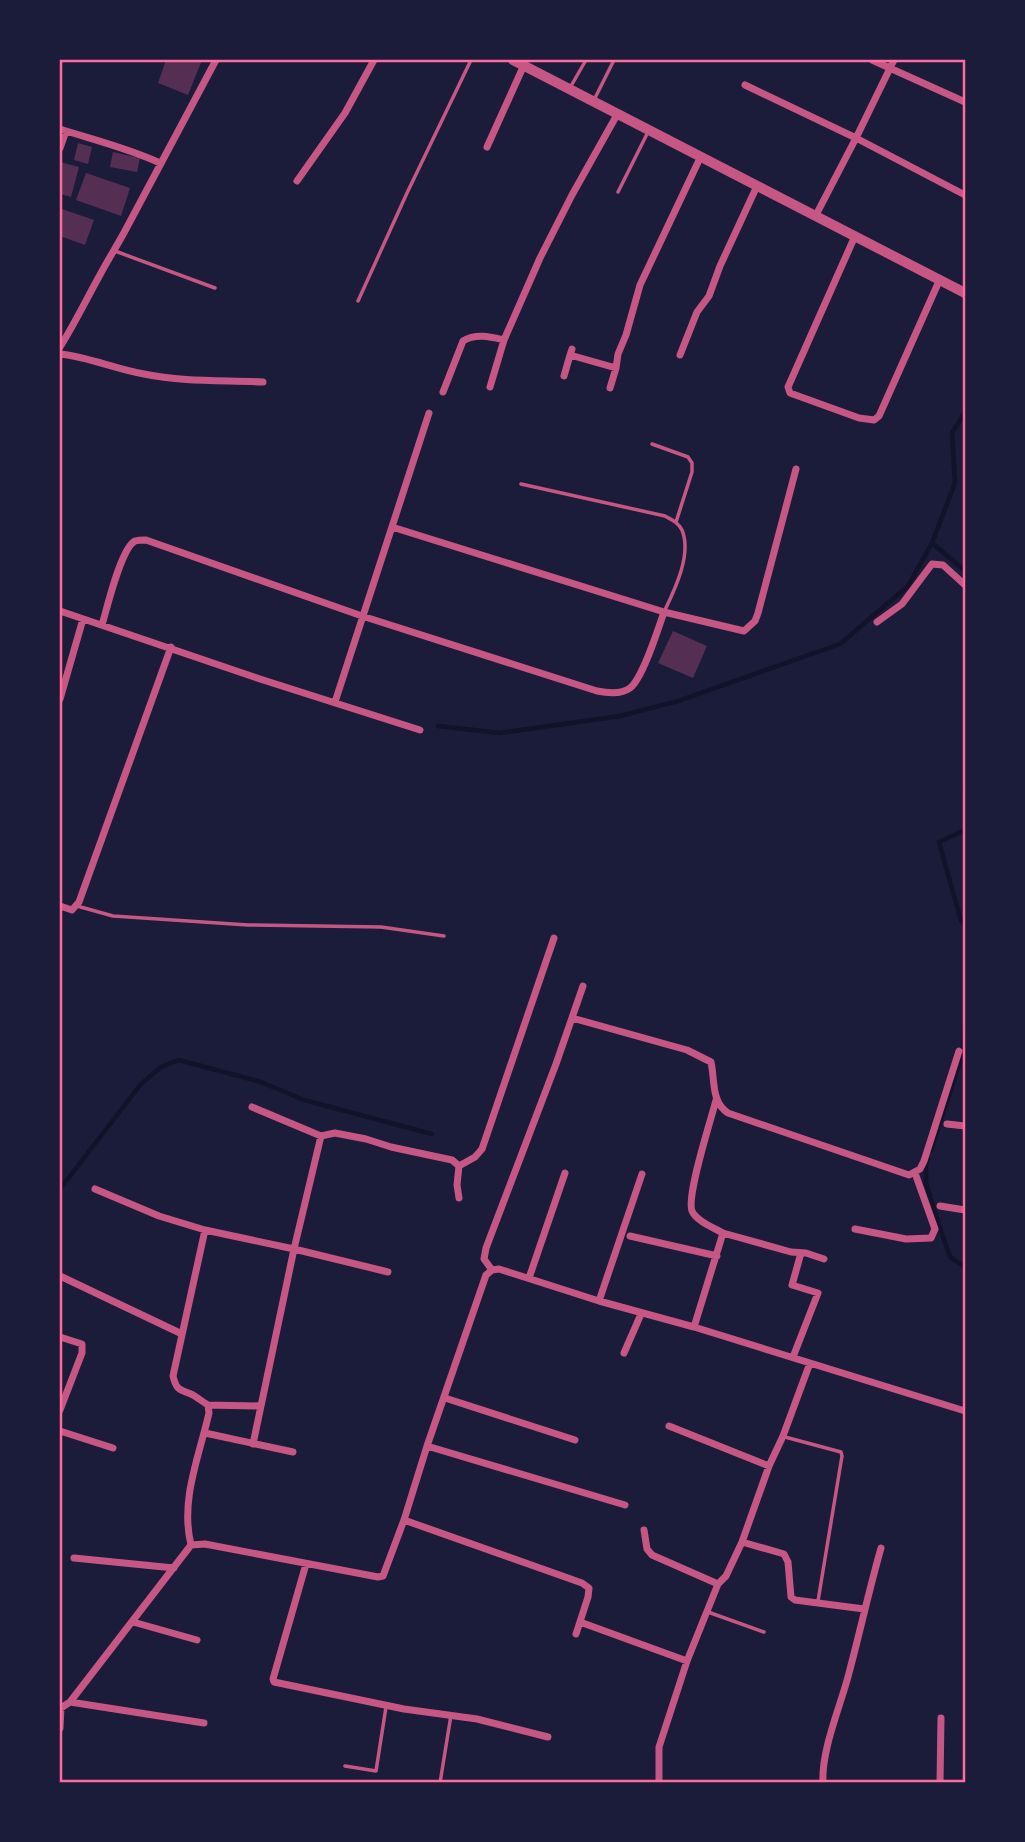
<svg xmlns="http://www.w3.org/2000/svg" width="1025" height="1842" font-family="'Fira Sans',sans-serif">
  <rect width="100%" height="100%" fill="#1b1b3a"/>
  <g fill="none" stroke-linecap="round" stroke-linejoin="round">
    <!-- stream -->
    <path stroke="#12122b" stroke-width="4.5" d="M 932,543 L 965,571
      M 438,726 L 500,733 L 620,716 L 678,701 L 840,644 L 908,586 L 932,543 L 955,483 L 952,433 L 965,412
      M 965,788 L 965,794
      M 965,830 L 939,842 L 961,921 L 965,924
      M 931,1150 L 963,1052 L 965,1027
      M 928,1158 L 926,1166 L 926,1183 L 938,1222 L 950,1257 L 965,1267
      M 60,1189 L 141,1084 L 161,1067 L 179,1060 L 261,1082 L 304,1100 L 432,1134"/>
  </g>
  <!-- building -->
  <path fill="#542f53" d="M 166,60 L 202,60 L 188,95 L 158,83 Z
    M 78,143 L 92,147 L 88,164 L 74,160 Z
    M 113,152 L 140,158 L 137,172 L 110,167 Z
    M 60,162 L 79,167 L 71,197 L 60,194 Z
    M 86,173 L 130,188 L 121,216 L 76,200 Z
    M 62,209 L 94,220 L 85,245 L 60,236 L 60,216 Z
    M 673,631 L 707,646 L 693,678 L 658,663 Z"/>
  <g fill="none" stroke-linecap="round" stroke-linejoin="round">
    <!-- service -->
    <path stroke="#c65784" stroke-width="3.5" d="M 571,86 L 586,60
      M 594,100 L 614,60
      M 618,192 L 648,132
      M 115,251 L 215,288
      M 358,301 L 407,193 L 471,60
      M 652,444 L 688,457 L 692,463 L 692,472 L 676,522
      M 521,484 L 665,516 C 672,520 679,523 682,530 C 692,554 675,589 665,610
      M 77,906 L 113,916 L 248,925 L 381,927 L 444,936
      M 785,1437 L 841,1452 L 842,1456 L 818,1601
      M 708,1612 L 764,1632
      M 345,1766 L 376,1771 L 386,1707
      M 440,1783 L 451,1715"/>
    <!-- minor -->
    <path stroke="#c65784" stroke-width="7" d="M 872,60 L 965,102
      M 745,85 L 856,138 L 965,195
      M 60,129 C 94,140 128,148 160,163
      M 487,147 L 524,65
      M 60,148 L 66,131
      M 297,181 L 345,113 L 374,60
      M 816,215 L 856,138 L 894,60
      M 855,236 L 788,387 L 790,393 L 859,418 L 874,420 L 879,416 L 940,279
      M 60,347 C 75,323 87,298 101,273 C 109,258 118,244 126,229 L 216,60
      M 572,349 L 570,355 L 616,368 L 618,354 L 626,335 L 640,285 L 701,156
      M 60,354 C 89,357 115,369 144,374 C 183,382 223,380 263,382
      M 680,355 L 697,312 L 709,296 L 720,266 L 757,186
      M 564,376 L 570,355
      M 490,387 L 504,340 L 540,258 L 572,195 L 618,113
      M 610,388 L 616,368
      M 443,392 L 463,341 C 476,333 491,337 504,340
      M 392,527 L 664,612 L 744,631 L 755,621 L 758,613 L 796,469
      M 60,611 L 260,679 L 420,730
      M 877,622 L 902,604 L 932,564 L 943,565 L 965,585
      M 102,625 C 107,608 121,548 135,541 C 138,540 143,540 146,540 L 362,616 L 597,691 C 607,693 621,695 630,688 C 643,678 658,629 664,612
      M 60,699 L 83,619
      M 335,702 L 429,413
      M 60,906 L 72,910 L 79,902 L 171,647
      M 572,1018 L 687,1050 L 711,1062 C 715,1080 711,1102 728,1113 L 909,1175 L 920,1169 L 924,1161 L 959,1051
      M 716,1100 C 711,1120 686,1196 692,1211 C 696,1221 714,1228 723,1233
      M 252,1107 L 321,1136 L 335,1133 L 366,1139 L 391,1147 L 452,1160 L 459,1166 L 457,1185 L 459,1198
      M 947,1124 L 965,1126
      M 459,1166 L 475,1157 L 482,1149 L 554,938
      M 95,1189 L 159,1216 L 205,1230 L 294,1249 L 388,1272
      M 940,1206 L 965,1210
      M 855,1229 L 906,1239 L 931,1238 L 935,1229 L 915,1173
      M 630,1236 L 717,1256
      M 492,1270 L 484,1259 L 486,1248 L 556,1064 L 583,986
      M 60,1276 L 182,1334
      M 529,1278 L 565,1173
      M 599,1301 L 642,1174
      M 694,1327 L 723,1233 L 791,1252 L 806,1253 L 824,1259
      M 60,1337 L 82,1344 L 82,1353 L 60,1410
      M 624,1353 L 641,1314
      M 793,1357 L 818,1293 L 792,1285 L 801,1253
      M 445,1398 L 575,1440
      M 208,1405 L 261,1406
      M 669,1426 L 769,1466
      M 60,1431 L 113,1448
      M 205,1433 L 293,1452
      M 253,1444 L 294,1249 L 321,1136
      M 427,1446 L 625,1505
      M 404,1520 L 582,1583 L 589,1588 L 588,1597 L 576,1634
      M 644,1530 L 647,1549 L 652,1555 L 718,1584
      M 742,1542 L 784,1554 L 788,1562 L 791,1597 L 795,1600 L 864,1609
      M 191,1545 L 205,1544 L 378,1577 L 383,1576 L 404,1520 L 427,1446 L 486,1275 L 492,1270 L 499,1269 L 599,1301 L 694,1327 L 965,1411
      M 191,1545 C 180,1500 199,1457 209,1413 L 208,1405 C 203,1402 198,1398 193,1395 C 180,1389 177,1392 173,1376 L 205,1230
      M 74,1558 L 174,1568
      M 306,1564 L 273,1679 L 274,1682 L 404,1709 L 477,1719 L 548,1737
      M 133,1622 L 197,1640
      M 580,1622 L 687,1661
      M 70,1702 L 204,1723
      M 61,1708 L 70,1702 L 191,1545
      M 60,1728 L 61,1708
      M 659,1783 L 659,1747 L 687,1661 L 718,1584 L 726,1576 L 742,1542 L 769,1466 L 783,1436 L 810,1363
      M 823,1783 C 821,1750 841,1705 849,1673 C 860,1632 869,1590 881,1548
      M 940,1783 L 941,1718"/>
    <!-- tertiary -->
    <path stroke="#c65784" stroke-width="10" d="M 513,60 L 965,293"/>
  </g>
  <!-- border -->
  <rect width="1025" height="1842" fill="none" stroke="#1b1b3a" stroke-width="122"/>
  <rect x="61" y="61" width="903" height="1720" fill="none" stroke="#ff6b9d" stroke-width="2.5"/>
</svg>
